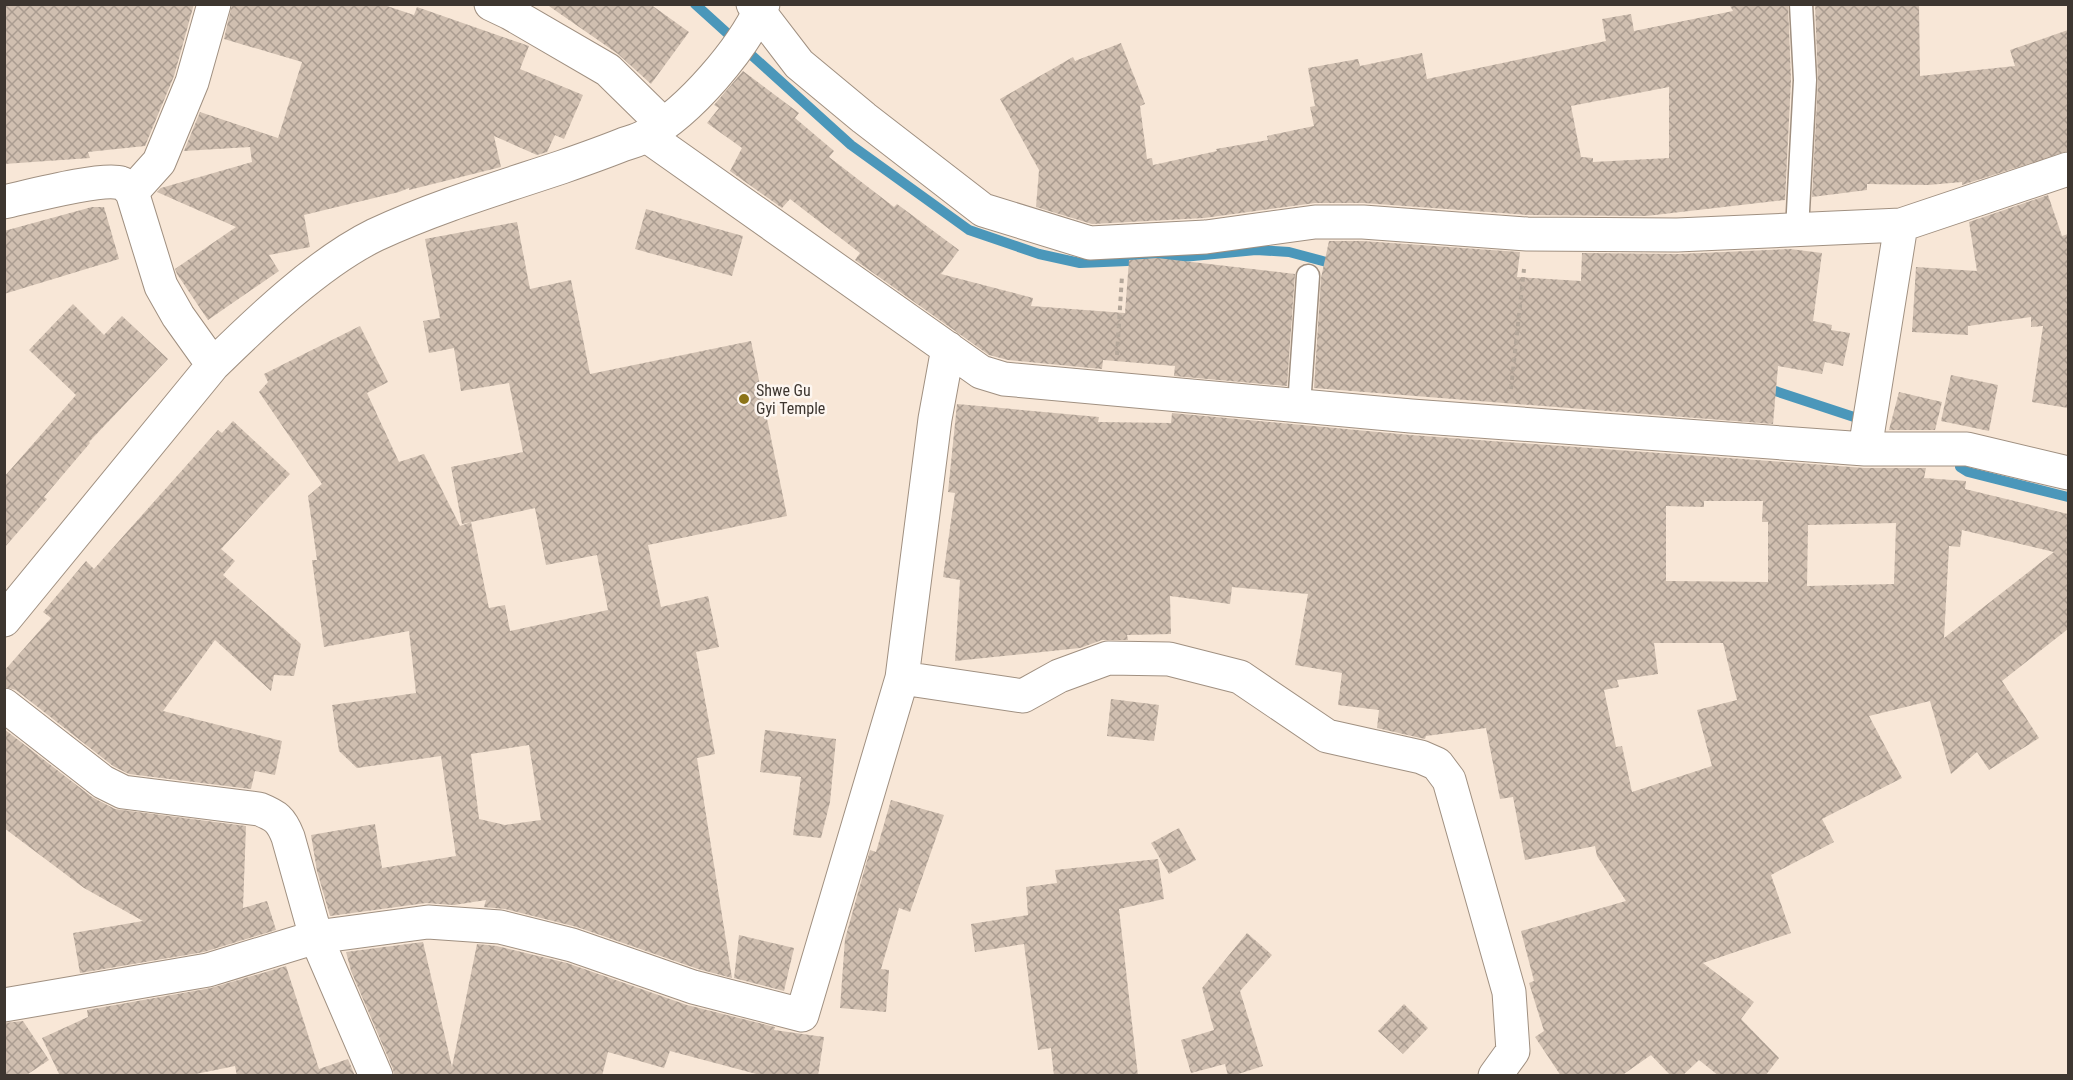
<svg xmlns="http://www.w3.org/2000/svg" width="2073" height="1080" font-family="'Roboto Condensed',sans-serif">
  <defs>
    <pattern id="building-cross-hatch" width="8" height="8" patternUnits="userSpaceOnUse" patternTransform="scale(1.5)"><rect width="8" height="8" fill="#d0bfb0"/><path d="M0 0l8 8M0 8l8-8" fill="none" stroke="#aa9c90"/></pattern>
  </defs>
  <rect width="100%" height="100%" fill="#f8e7d7"/>
  <g fill="none" stroke-linecap="round" stroke-linejoin="round">
    <!-- stream -->
    <path stroke="#4b97ba" stroke-width="10" d="M 695,4 L 851,145 L 969,230 L 1039,254 L 1080,263 L 1151,260 L 1256,250 L 1289,252 L 1330,263 L 1336,266
      M 1763,387 L 1854,417
      M 1960,467 L 1968,472 L 2068,497"/>
  </g>
  <!-- building -->
  <path fill="url(#building-cross-hatch)" fill-rule="evenodd" d="M 4,4 L 194,4 L 174,76 L 145,146 L 88,152 L 90,158 L 4,164 Z
    M 232,4 L 381,4 L 414,15 L 417,7 L 529,46 L 520,69 L 583,95 L 564,139 L 555,135 L 547,152 L 537,155 L 494,136 L 501,167 L 409,190 L 409,188 L 399,192 L 304,215 L 310,247 L 269,255 L 279,271 L 208,320 L 177,274 L 175,269 L 236,227 L 157,192 L 161,188 L 252,162 L 250,147 L 184,151 L 200,112 L 278,138 L 302,62 L 224,39 Z
    M 546,4 L 650,4 L 689,32 L 651,84 L 618,54 Z
    M 1729,4 L 1788,4 L 1791,80 L 1785,200 L 1646,216 L 1528,215 L 1364,203 L 1315,203 L 1204,218 L 1092,224 L 1036,207 L 1039,170 L 1000,99 L 1073,57 L 1075,61 L 1121,43 L 1145,104 L 1140,106 L 1147,159 L 1152,158 L 1153,165 L 1217,151 L 1216,149 L 1268,140 L 1267,136 L 1314,126 L 1310,107 L 1315,106 L 1308,68 L 1358,59 L 1360,66 L 1422,53 L 1427,79 L 1606,41 L 1602,19 L 1631,14 L 1634,31 L 1733,11 ZM 1669,87 L 1669,158 L 1593,162 L 1593,158 L 1581,157 L 1571,106 Z
    M 1815,4 L 1919,4 L 1920,76 L 2015,66 L 2010,50 L 2068,30 L 2068,151 L 1962,185 L 1962,182 L 1928,185 L 1867,184 L 1867,190 L 1812,197 L 1818,81 Z
    M 743,71 L 799,113 L 795,118 L 834,151 L 829,157 L 894,207 L 897,204 L 959,250 L 941,274 L 1033,298 L 1031,306 L 1125,313 L 1129,260 L 1157,258 L 1295,274 L 1287,386 L 1174,376 L 1175,366 L 1103,360 L 1102,369 L 1008,360 L 989,355 L 855,260 L 860,253 L 790,199 L 782,208 L 730,171 L 742,148 L 707,123 L 719,108 L 714,105 Z
    M 2048,195 L 2062,236 L 2068,234 L 2068,408 L 2032,402 L 2043,326 L 2031,327 L 2031,317 L 1968,326 L 1968,335 L 1912,332 L 1916,267 L 1977,271 L 1969,222 Z
    M 92,207 L 104,207 L 119,259 L 4,294 L 4,231 Z
    M 646,209 L 743,236 L 732,276 L 635,249 Z
    M 517,222 L 530,289 L 571,280 L 590,374 L 751,341 L 787,516 L 648,545 L 661,607 L 708,596 L 719,647 L 696,652 L 715,754 L 697,758 L 732,978 L 698,969 L 577,927 L 505,909 L 484,907 L 486,900 L 454,905 L 426,903 L 330,916 L 317,871 L 311,835 L 375,824 L 382,868 L 456,856 L 441,756 L 357,768 L 339,751 L 332,705 L 416,693 L 409,631 L 324,647 L 312,560 L 317,560 L 308,496 L 322,484 L 259,392 L 268,382 L 264,374 L 360,326 L 388,382 L 367,393 L 399,462 L 424,454 L 460,526 L 471,522 L 489,608 L 505,605 L 510,631 L 608,610 L 597,555 L 546,565 L 535,508 L 462,524 L 451,467 L 523,452 L 509,383 L 461,391 L 454,348 L 429,353 L 423,321 L 440,318 L 425,239 ZM 529,745 L 541,820 L 505,825 L 479,819 L 471,754 Z
    M 1329,241 L 1362,241 L 1520,252 L 1517,277 L 1581,281 L 1582,253 L 1678,254 L 1790,249 L 1822,253 L 1813,321 L 1832,325 L 1831,330 L 1850,333 L 1843,366 L 1825,362 L 1822,374 L 1778,366 L 1773,424 L 1314,388 L 1321,278 Z
    M 73,304 L 104,335 L 122,316 L 168,359 L 89,442 L 90,443 L 44,497 L 47,499 L 4,548 L 4,477 L 76,395 L 29,350 Z
    M 1951,375 L 1998,385 L 1989,431 L 1941,421 Z
    M 1899,392 L 1942,402 L 1935,430 L 1889,430 Z
    M 957,404 L 1099,417 L 1098,422 L 1171,423 L 1172,413 L 1410,435 L 1770,461 L 1864,468 L 1926,468 L 1924,478 L 1966,481 L 1965,489 L 2068,514 L 2068,629 L 2002,681 L 2039,738 L 1989,770 L 1977,752 L 1951,774 L 1930,701 L 1869,716 L 1902,778 L 1822,819 L 1834,842 L 1771,875 L 1791,933 L 1703,963 L 1754,1002 L 1741,1019 L 1779,1058 L 1765,1076 L 1719,1076 L 1699,1060 L 1682,1076 L 1671,1076 L 1651,1055 L 1621,1076 L 1561,1076 L 1535,1037 L 1544,1031 L 1529,983 L 1534,981 L 1521,931 L 1626,901 L 1597,856 L 1595,846 L 1525,860 L 1513,797 L 1500,799 L 1486,728 L 1426,736 L 1425,739 L 1377,728 L 1379,710 L 1338,705 L 1342,673 L 1295,665 L 1308,594 L 1232,587 L 1230,604 L 1170,596 L 1171,634 L 1127,635 L 1128,640 L 1102,640 L 1080,648 L 955,661 L 960,580 L 943,577 L 955,493 L 948,492 ZM 1704,501 L 1763,501 L 1762,522 L 1768,522 L 1768,582 L 1666,581 L 1666,506 L 1704,507 ZM 1896,523 L 1894,584 L 1807,586 L 1808,525 ZM 1962,530 L 2054,552 L 1944,638 L 1949,546 L 1960,547 ZM 1654,643 L 1723,643 L 1737,700 L 1697,710 L 1712,766 L 1632,792 L 1622,746 L 1616,747 L 1604,690 L 1619,687 L 1617,680 L 1658,674 Z
    M 233,421 L 290,474 L 221,549 L 235,561 L 223,575 L 301,644 L 294,676 L 274,675 L 271,691 L 215,640 L 163,711 L 282,741 L 275,775 L 255,771 L 251,789 L 129,774 L 113,766 L 16,690 L 4,687 L 4,671 L 51,618 L 43,612 L 86,561 L 94,569 L 218,430 L 222,433 Z
    M 1111,699 L 1159,705 L 1154,741 L 1107,736 Z
    M 4,729 L 92,797 L 115,809 L 246,826 L 243,908 L 267,901 L 276,930 L 204,952 L 80,973 L 73,933 L 143,921 L 84,888 L 4,828 Z
    M 765,730 L 836,739 L 830,802 L 821,838 L 793,835 L 801,777 L 760,772 Z
    M 891,800 L 944,815 L 910,912 L 899,908 L 881,969 L 889,970 L 886,1012 L 840,1008 L 845,939 L 870,850 L 876,852 Z
    M 1179,828 L 1196,860 L 1169,874 L 1151,843 Z
    M 1158,859 L 1164,899 L 1119,909 L 1138,1076 L 1054,1076 L 1051,1048 L 1038,1050 L 1024,944 L 975,952 L 971,924 L 1028,915 L 1026,887 L 1057,883 L 1055,870 Z
    M 1247,933 L 1272,955 L 1240,991 L 1263,1066 L 1232,1076 L 1228,1076 L 1225,1064 L 1191,1073 L 1181,1040 L 1214,1030 L 1202,988 Z
    M 739,935 L 794,948 L 784,991 L 734,978 Z
    M 423,942 L 452,1067 L 477,944 L 497,946 L 567,963 L 687,1005 L 775,1027 L 774,1030 L 824,1037 L 818,1076 L 764,1076 L 670,1051 L 664,1068 L 608,1052 L 602,1076 L 394,1076 L 393,1069 L 351,971 L 346,952 Z
    M 286,966 L 319,1069 L 348,1059 L 355,1076 L 237,1076 L 235,1066 L 186,1076 L 60,1076 L 42,1038 L 88,1017 L 87,1010 L 211,988 Z
    M 1404,1004 L 1428,1028 L 1403,1054 L 1378,1031 Z
    M 23,1021 L 49,1060 L 25,1076 L 4,1076 L 4,1023 Z"/>
  <g fill="none" stroke-linecap="round" stroke-linejoin="round">
    <!-- lane casing -->
    <g stroke="#a09081" stroke-width="25">
      <path id="lane" d="M 1797,230 L 1805,80 L 1801,4
        M 1299,406 L 1308,276"/>
    </g>
    <!-- street casing -->
    <g stroke="#a09081" stroke-width="35">
      <path id="street" d="M 491,4 L 510,13 L 608,70 L 663,124
        M 753,4 L 799,64 L 864,118 L 983,210 L 1090,243 L 1206,237 L 1315,222 L 1363,222 L 1527,234 L 1677,235 L 1901,225 L 2068,169
        M 647,136 L 981,372 L 1004,379 L 1411,416 L 1865,449 L 1967,449 L 2068,473
        M 132,192 L 159,162 L 192,82 L 214,4
        M 1865,449 L 1901,225
        M 902,678 L 1023,696 L 1059,676 L 1108,658 L 1169,659 L 1240,677 L 1327,736 L 1421,757 L 1437,764 L 1449,780 L 1509,992 L 1513,1051 L 1495,1076
        M 4,705 L 103,782 L 123,792 L 259,809 C 276,816 281,819 288,837 L 316,937 L 428,922 L 500,927 L 572,945 L 693,987 L 802,1015 L 902,678 L 935,419 L 948,348
        M 4,1005 L 208,970 L 316,937 L 376,1076"/>
    </g>
    <!-- secondary casing -->
    <g stroke="#a09081" stroke-width="35">
      <path id="secondary" d="M 4,202 C 27,197 102,177 121,183 C 125,184 129,189 132,192 L 161,286 L 178,316 L 213,365
        M 4,620 L 213,365 C 258,321 318,263 375,235 C 435,207 499,188 562,167 C 582,160 602,153 622,145 C 630,142 640,140 647,135 C 690,111 743,49 763,4"/>
    </g>
    <!-- path -->
    <path stroke="#b4a79a" stroke-width="4" stroke-dasharray="4.5 4.5" stroke-linecap="butt" d="M 1117,355 L 1122,276
      M 1511,389 L 1524,269"/>
    <!-- lane -->
    <use href="#lane" stroke="#fff" stroke-width="22"/>
    <!-- street -->
    <use href="#street" stroke="#fff" stroke-width="33"/>
    <!-- secondary -->
    <use href="#secondary" stroke="#fff" stroke-width="33"/>
  </g>
  <!-- markers -->
  <circle fill="#8c7418" stroke="#fdf6f0" stroke-width="2" cx="744" cy="399" r="6"/>
  <g text-anchor="middle" dominant-baseline="central" stroke-width="5" stroke-linejoin="round" paint-order="stroke">
    <!-- poi labels -->
    <g font-size="16" fill="#3d3630" stroke="#fdf6f0" text-anchor="start">
      <text x="756" y="390">Shwe Gu<tspan x="756" dy="18">Gyi Temple</tspan></text>
    </g>
  </g>
  <!-- border -->
  <rect width="2073" height="1080" fill="none" stroke="#3d3630" stroke-width="12"/>
</svg>
